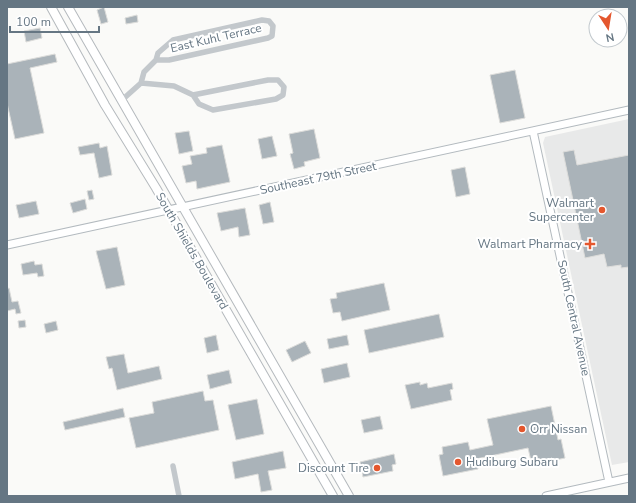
<svg xmlns="http://www.w3.org/2000/svg" width="636" height="503" font-family="'Nunito Sans',sans-serif">
  <rect width="100%" height="100%" fill="#fafaf8"/>
  <!-- built -->
  <path fill="#e8e9e9" d="M 629,119 L 629,462 L 612,465 L 543,143 L 545,137 Z"/>
  <!-- building -->
  <path fill="#aab3b9" stroke="#dcdcda" d="M 104,7 L 108,22 L 101,24 L 97,10 Z
    M 137,15 L 138,22 L 126,24 L 125,18 Z
    M 40,28 L 42,38 L 26,42 L 24,31 Z
    M 55,54 L 57,62 L 30,68 L 44,133 L 15,139 L 7,103 L 7,64 Z
    M 515,70 L 525,118 L 500,123 L 490,75 Z
    M 314,129 L 320,158 L 304,162 L 305,166 L 294,169 L 290,154 L 293,153 L 289,134 Z
    M 189,131 L 193,151 L 179,154 L 175,133 Z
    M 272,136 L 277,156 L 262,159 L 258,139 Z
    M 99,143 L 100,148 L 107,146 L 112,175 L 99,178 L 94,153 L 80,155 L 78,147 Z
    M 222,145 L 230,182 L 197,189 L 196,181 L 186,183 L 182,166 L 192,164 L 190,156 L 207,153 L 206,148 Z
    M 574,150 L 577,165 L 629,155 L 629,267 L 621,268 L 621,265 L 607,267 L 604,254 L 585,258 L 563,152 Z
    M 465,167 L 470,194 L 456,197 L 451,170 Z
    M 92,190 L 94,199 L 89,200 L 87,191 Z
    M 85,199 L 87,209 L 73,213 L 70,203 Z
    M 36,201 L 39,214 L 19,218 L 16,205 Z
    M 270,202 L 274,222 L 263,224 L 259,205 Z
    M 245,208 L 250,235 L 239,237 L 238,227 L 221,231 L 217,213 Z
    M 117,247 L 125,285 L 106,289 L 96,251 Z
    M 34,261 L 35,265 L 42,264 L 44,276 L 38,277 L 37,273 L 23,275 L 21,264 Z
    M 384,283 L 390,310 L 342,321 L 340,312 L 333,313 L 330,299 L 337,298 L 336,293 Z
    M 9,288 L 12,302 L 18,301 L 21,313 L 16,314 L 15,309 L 7,311 L 7,289 Z
    M 439,314 L 444,337 L 369,353 L 364,330 Z
    M 25,320 L 26,327 L 19,328 L 18,321 Z
    M 56,321 L 58,330 L 46,333 L 44,324 Z
    M 216,335 L 219,350 L 207,353 L 204,338 Z
    M 347,335 L 349,345 L 329,349 L 327,339 Z
    M 305,341 L 311,353 L 292,362 L 286,350 Z
    M 124,354 L 128,373 L 159,366 L 162,379 L 117,390 L 112,368 L 109,369 L 106,357 Z
    M 347,363 L 350,377 L 324,383 L 321,369 Z
    M 229,370 L 232,383 L 210,389 L 207,375 Z
    M 420,382 L 420,385 L 427,383 L 428,388 L 452,383 L 453,389 L 450,390 L 452,400 L 411,409 L 405,385 Z
    M 203,391 L 205,401 L 213,400 L 219,430 L 136,448 L 129,418 L 154,413 L 152,402 Z
    M 257,399 L 264,434 L 236,440 L 228,405 Z
    M 551,406 L 558,440 L 561,439 L 565,458 L 532,465 L 528,448 L 476,459 L 478,469 L 443,476 L 439,455 L 443,454 L 442,447 L 468,442 L 470,450 L 493,445 L 487,419 Z
    M 123,408 L 125,417 L 65,430 L 63,422 Z
    M 380,416 L 383,429 L 364,433 L 361,420 Z
    M 283,451 L 286,468 L 268,471 L 272,490 L 261,492 L 258,474 L 235,479 L 232,462 Z
    M 394,454 L 396,464 L 392,465 L 393,471 L 363,477 L 360,462 Z"/>
  <g fill="none" stroke-linecap="round" stroke-linejoin="round">
    <!-- secondary casing -->
    <g stroke="#b3babf" stroke-width="9">
      <path id="secondary" d="M 533,131 L 609,482
        M 7,245 L 629,110
        M 546,496 L 629,478"/>
    </g>
    <!-- primary casing -->
    <g stroke="#b5babe" stroke-width="10">
      <path id="primary" d="M 51,7 L 105,105 L 156,188 L 333,496
        M 68,7 L 349,496"/>
    </g>
    <!-- street -->
    <path stroke="#c3c8cc" stroke-width="5.5" d="M 262,20 L 269,21 L 273,26 L 272,36 L 268,38 L 169,60 L 156,60 L 158,53 L 173,40 Z
      M 141,83 L 174,86 L 193,95 L 199,104 L 213,110 L 276,99 L 283,95 L 284,87 L 278,80 L 268,80 L 193,95
      M 122,100 L 141,83 L 144,72 L 156,60
      M 173,466 L 179,496"/>
    <!-- secondary -->
    <use href="#secondary" stroke="#fff" stroke-width="7"/>
    <!-- primary -->
    <use href="#primary" stroke="#fff" stroke-width="8"/>
  </g>
  <!-- markers -->
  <g fill="#e4572e" stroke="#fff" stroke-width="1.5">
    <circle cx="602" cy="210" r="4"/>
    <path d="M588 238h4v4h4v4h-4v4h-4v-4h-4v-4h4z"/>
    <circle cx="522" cy="429" r="4"/>
    <circle cx="458" cy="462" r="4"/>
    <circle cx="377" cy="468" r="4"/>
  </g>
  <g text-anchor="middle" dominant-baseline="central" stroke-width="4" stroke-linejoin="round" paint-order="stroke">
    <!-- street labels -->
    <g font-size="12" fill="#657683" stroke="#fff">
      <text transform="translate(216 38) rotate(-13)">East Kuhl Terrace</text>
      <text transform="translate(318 178) rotate(-12)">Southeast 79th Street</text>
      <text transform="translate(192 251) rotate(60)">South Shields Boulevard</text>
      <text transform="translate(574 318) rotate(78)">South Central Avenue</text>
    </g>
    <!-- poi labels -->
    <g font-size="12" fill="#657683" stroke="#fff" text-anchor="end">
      <text x="594" y="203">Walmart<tspan x="594" dy="14">Supercenter</tspan></text>
      <text x="582" y="244">Walmart Pharmacy</text>
      <text x="530" y="429" text-anchor="start">Orr Nissan</text>
      <text x="466" y="462" text-anchor="start">Hudiburg Subaru</text>
      <text x="369" y="468">Discount Tire</text>
    </g>
  </g>
  <!-- border -->
  <rect width="636" height="503" fill="none" stroke="#657683" stroke-width="16"/>
  <!-- north arrow -->
  <g transform="translate(608 28) rotate(168)"><circle r="19" fill="#ffffff" stroke="#c1c8cd"/>
  <path d="M0-3L7 15L0 10L-7 15Z" fill="#e4572e"/>
  <text y="-6" font-size="11" font-weight="bold" text-anchor="middle" fill="#657683">N</text>
  </g>
  <!-- scale -->
  <path d="M10 26v6h89v-6" fill="none" stroke="#657683" stroke-width="2"/>
  <text x="16" y="26" font-size="12" fill="#657683" stroke="#ffffff" stroke-width="3" paint-order="stroke">100 m</text>
</svg>
